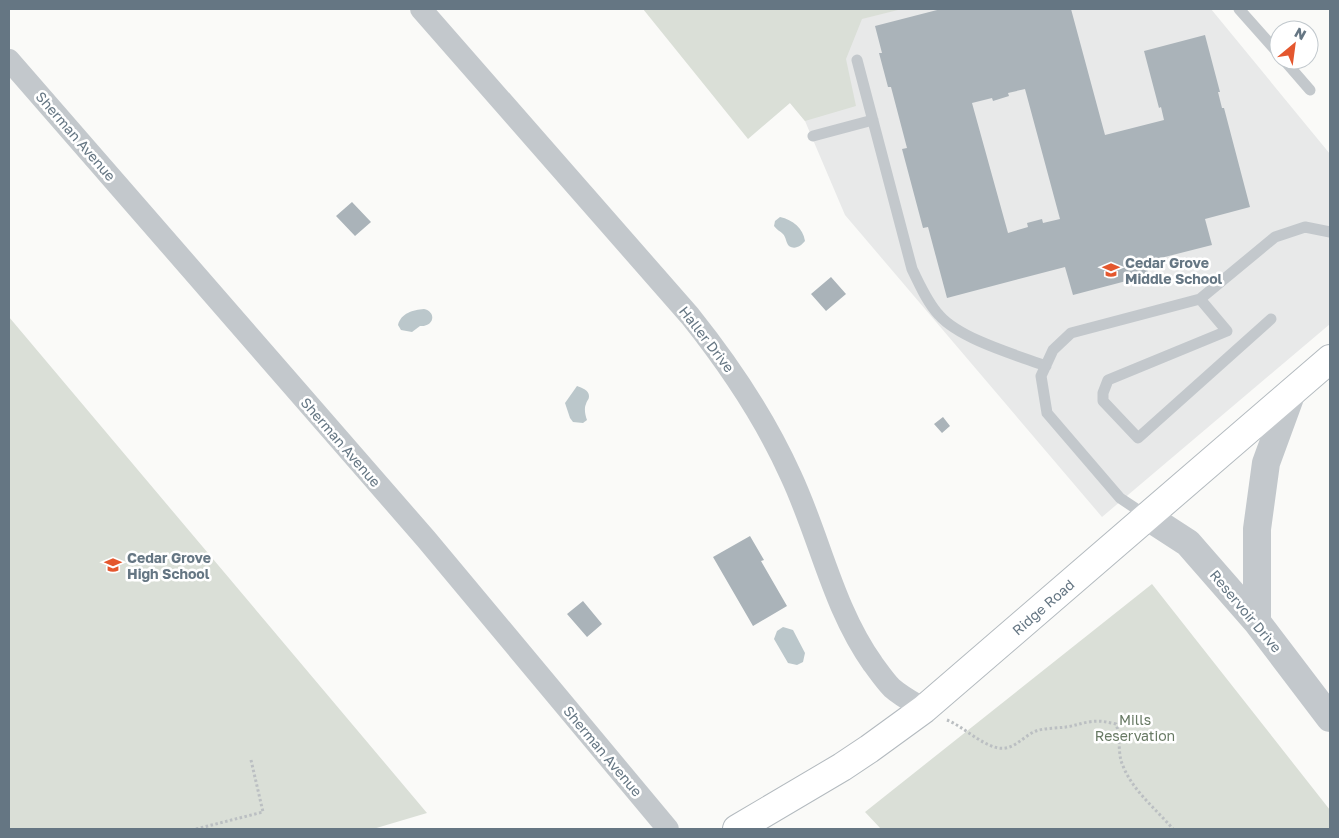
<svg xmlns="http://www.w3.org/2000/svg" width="1339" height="838" font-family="'Golos Text',sans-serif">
  <rect width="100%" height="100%" fill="#fafaf8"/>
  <!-- built -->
  <path fill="#e8e9e9" d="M 712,9 L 1211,9 L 1330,154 L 1330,324 L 1102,517 L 845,215 L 805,121 Z"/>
  <!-- green -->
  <path fill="#dadfd7" d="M 643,9 L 902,9 L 862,19 L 846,59 L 856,106 L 805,121 L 790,103 L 748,139 Z
    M 9,317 L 427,813 L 373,829 L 9,829 Z
    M 1152,584 L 1330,810 L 1330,829 L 881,829 L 865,812 Z"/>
  <!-- water -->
  <path fill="#bbc7cb" d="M 780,217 C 793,220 803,228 805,241 C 801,246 795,250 789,246 C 786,243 786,237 783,234 C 780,231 777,230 774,226 L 775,221 Z
    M 424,309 C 437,312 434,327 420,326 L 412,332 L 401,330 L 398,325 C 401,313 413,310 424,309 Z
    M 577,386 C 582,388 589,390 589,396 C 589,400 587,400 586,404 C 584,408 585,415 587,420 L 583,423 L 573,422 L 570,418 L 565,403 Z
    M 783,627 L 793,630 L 805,653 L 803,662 L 797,665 L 788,663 L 774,639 L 777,631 Z"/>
  <!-- building -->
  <path fill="#aab3b9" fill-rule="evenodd" d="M 941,9 L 1071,9 L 1105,135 L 1164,120 L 1161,107 L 1159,108 L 1144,51 L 1205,35 L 1220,92 L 1218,92 L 1222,108 L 1224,108 L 1250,207 L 1205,219 L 1212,245 L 1145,262 L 1149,275 L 1073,295 L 1065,267 L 947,298 L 928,227 L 923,228 L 902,149 L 907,148 L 891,87 L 888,87 L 879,53 L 882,53 L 875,26 ZM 1025,89 L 1060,219 L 1043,223 L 1042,219 L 1027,223 L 1028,227 L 1008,233 L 972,103 L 992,98 L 993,101 L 1009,96 L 1008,93 Z
    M 352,202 L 371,222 L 355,236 L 336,216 Z
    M 831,277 L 846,294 L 826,311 L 811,294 Z
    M 943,417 L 950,426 L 942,433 L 934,424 Z
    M 750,536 L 764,560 L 761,561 L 787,606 L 753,626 L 713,557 Z
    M 583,601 L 602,624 L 587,637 L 567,614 Z"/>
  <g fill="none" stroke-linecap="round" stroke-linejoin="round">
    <!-- secondary casing -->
    <g stroke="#b3babf" stroke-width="30">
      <path id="secondary" d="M 737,829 L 842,767 L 869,749 L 924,709 L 1330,359"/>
    </g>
    <!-- path -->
    <path stroke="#bbbfc2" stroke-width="3" stroke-dasharray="2.5 2.5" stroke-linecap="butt" d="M 947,720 C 964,727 980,744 998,748 C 1015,751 1024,734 1039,730 C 1048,728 1058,728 1066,727 C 1074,726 1081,723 1089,722 C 1099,720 1107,722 1116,724 C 1121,737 1117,753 1123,766 C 1133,791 1156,809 1173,829
      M 196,829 L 263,812 L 251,760"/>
    <!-- service -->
    <path stroke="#c3c8cc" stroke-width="11" d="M 1239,9 L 1279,54
      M 857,60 L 912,269 C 920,285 927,302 939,315 C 960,339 1016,355 1046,366
      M 1284,60 L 1310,90
      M 813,136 L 873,120
      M 1200,299 L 1227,331 L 1108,380 L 1103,393 L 1103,401 L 1138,438 L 1271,319
      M 1147,516 L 1120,498 L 1047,413 L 1041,376 L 1053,350 L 1071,333 L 1200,299 L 1275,237 L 1305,227 L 1330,232"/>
    <!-- minor -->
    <path stroke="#c3c8cc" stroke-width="22" d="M 421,9 L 690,316 C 730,366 765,418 791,476 C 820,538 833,608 873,664 C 879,672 885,681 892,688 C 901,696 914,703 924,709
      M 9,60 L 426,539 L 668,829"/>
    <!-- tertiary -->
    <path stroke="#c3c8cc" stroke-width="28" d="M 1148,517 L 1188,543 L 1257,622 L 1330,718
      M 1257,622 L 1257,529 L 1266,463 L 1292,392"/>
    <!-- secondary -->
    <use href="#secondary" stroke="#fff" stroke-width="28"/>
  </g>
  <!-- icons -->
  <defs>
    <g id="school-bare" transform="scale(1.35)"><path d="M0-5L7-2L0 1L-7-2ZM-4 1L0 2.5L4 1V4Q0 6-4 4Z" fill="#e4572e" stroke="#fff" stroke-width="2.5" paint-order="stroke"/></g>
  </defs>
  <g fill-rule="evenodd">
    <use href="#school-bare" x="1111" y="270"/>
    <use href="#school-bare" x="113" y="565"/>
  </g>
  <g text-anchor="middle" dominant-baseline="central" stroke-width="5" stroke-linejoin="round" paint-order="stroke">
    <!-- street labels -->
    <g font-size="14" fill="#657683" stroke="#fff">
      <text transform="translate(76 136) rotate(49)">Sherman Avenue</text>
      <text transform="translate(707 339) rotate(52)">Haller Drive</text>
      <text transform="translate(341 442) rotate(49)">Sherman Avenue</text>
      <text transform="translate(1043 607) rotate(-41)">Ridge Road</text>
      <text transform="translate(1246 611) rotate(50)">Reservoir Drive</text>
      <text transform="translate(603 751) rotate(50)">Sherman Avenue</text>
    </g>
    <!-- poi labels -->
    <g font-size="14" font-weight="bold" fill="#657683" stroke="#fff" text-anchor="start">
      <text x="1125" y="262">Cedar Grove<tspan x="1125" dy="16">Middle School</tspan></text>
      <text x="127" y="557">Cedar Grove<tspan x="127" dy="16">High School</tspan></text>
    </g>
    <!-- park labels -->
    <g font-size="14" fill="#687a64" stroke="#fff">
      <text x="1135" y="719">Mills<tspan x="1135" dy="16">Reservation</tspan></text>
    </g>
  </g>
  <!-- border -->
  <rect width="1339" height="838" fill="none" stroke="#657683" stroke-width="20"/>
  <!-- north arrow -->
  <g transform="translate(1294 45) rotate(29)"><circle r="24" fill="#ffffff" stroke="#c1c8cd"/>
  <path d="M0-4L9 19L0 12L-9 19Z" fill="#e4572e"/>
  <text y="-8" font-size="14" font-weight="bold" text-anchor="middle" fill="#657683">N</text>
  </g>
</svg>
